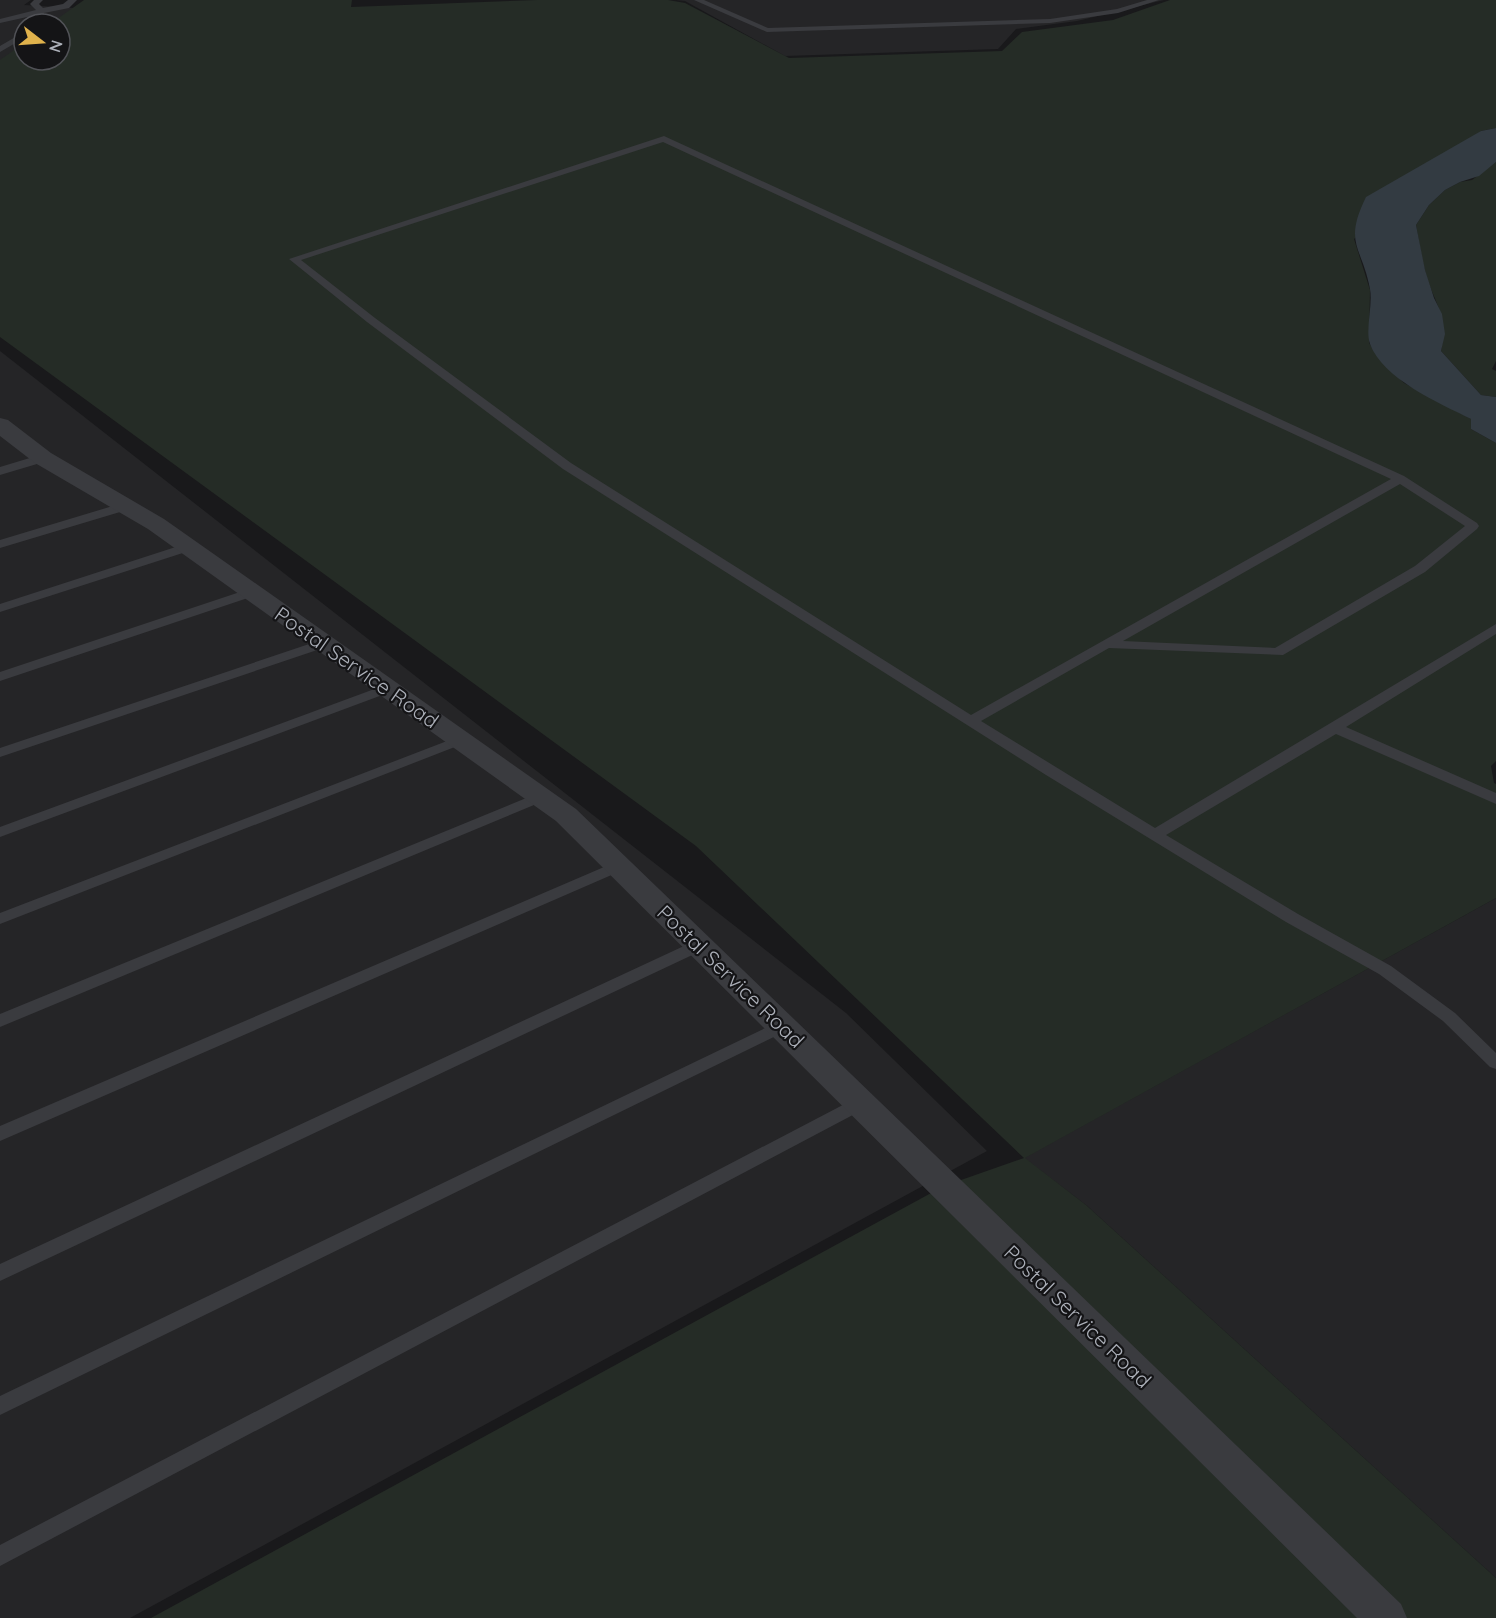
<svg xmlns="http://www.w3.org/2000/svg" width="1496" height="1618" font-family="Quicksand,sans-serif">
  <rect width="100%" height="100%" fill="#19191b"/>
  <!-- built -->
  <path fill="#252527" d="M 0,0 L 31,0 L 24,5 L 75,8 L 52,24 L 24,24 L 24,44 L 0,61 Z
    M 676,0 L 1164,0 L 1077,21 L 1016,29 L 998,49 L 785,56 L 685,1 Z
    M 0,351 L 846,1013 L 987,1151 L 130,1618 L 0,1618 Z
    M 1496,898 L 1496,1578 L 1086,1205 L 1024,1158 Z"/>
  <!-- green -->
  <path fill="#252c26" d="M 84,0 L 352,0 L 351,7 L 537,0 L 668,0 L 685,3 L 789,58 L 1002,51 L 1022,32 L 1113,20 L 1170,0 L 1496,0 L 1496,128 L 1481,131 L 1354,239 L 1370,290 L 1369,343 L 1382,362 L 1404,383 L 1471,419 L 1471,429 L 1496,443 L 1496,761 L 1491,766 L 1494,783 L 1496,784 L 1496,898 L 1025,1158 L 1086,1205 L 1496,1578 L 1496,1618 L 151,1618 L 944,1186 L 1024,1158 L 696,846 L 0,337 L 0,60 L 24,43 L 24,60 L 60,60 L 60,24 L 50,24 Z
    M 1496,162 L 1496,361 L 1492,369 L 1496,371 L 1496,397 L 1481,395 L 1441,351 C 1449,313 1434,305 1425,271 C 1421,256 1419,240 1416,225 L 1429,205 L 1445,190 L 1460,182 L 1472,180 Z"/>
  <!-- water -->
  <path fill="#333b42" d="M 1496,128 L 1496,162 L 1479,176 L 1460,182 L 1445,190 L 1429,205 L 1416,225 L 1425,270 L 1434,298 L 1442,314 L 1445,334 L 1441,351 L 1481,395 L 1496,397 L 1496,443 L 1471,429 L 1471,419 C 1439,403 1383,379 1370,344 C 1365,330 1373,305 1370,289 C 1362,246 1343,244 1366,197 L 1481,131 Z"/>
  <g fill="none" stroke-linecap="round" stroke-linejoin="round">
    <!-- service -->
    <path fill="#3a3b3f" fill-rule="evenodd" d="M 34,0 L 43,0 L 39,4 L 43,8 L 63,4 L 68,0 L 77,0 L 69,8 L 44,13 L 41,24 L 33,24 L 36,15 L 0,23 L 0,19 L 36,10 L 30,4 Z
      M 694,0 L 704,0 L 768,28 L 1050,19 L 1117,9 L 1147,0 L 1159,0 L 1118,13 L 1050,23 L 767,32 Z
      M 24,32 L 24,38 L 0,52 L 0,46 Z
      M 664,136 L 1404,476 L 1477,523 L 1479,526 L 1477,529 L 1425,572 L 1283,655 L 1109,648 L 981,721 L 1155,828 L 1496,624 L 1496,634 L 1346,727 L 1496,793 L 1496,804 L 1336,734 L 1166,835 L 1298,914 L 1391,966 L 1455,1013 L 1496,1053 L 1496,1069 L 1490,1067 L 1443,1021 L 1379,974 L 1286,922 L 1046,775 L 563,469 L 367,322 L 289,259 ZM 663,142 L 1391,479 L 971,715 L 571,463 L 375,318 L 301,260 ZM 1400,484 L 1465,526 L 1415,566 L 1275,648 L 1123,641 Z
      M 43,454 L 49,458 L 47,461 L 0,475 L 0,467 Z
      M 126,502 L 130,503 L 130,509 L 0,548 L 0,540 Z
      M 188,543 L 192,544 L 194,547 L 192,550 L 0,612 L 0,604 Z
      M 252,588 L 259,592 L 257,595 L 0,681 L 0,672 Z
      M 324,639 L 331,643 L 329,646 L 0,757 L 0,748 Z
      M 388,684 L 393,685 L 395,688 L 393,691 L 0,837 L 0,827 Z
      M 460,736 L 467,740 L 465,743 L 0,924 L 0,913 Z
      M 541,792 L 548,797 L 546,800 L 0,1027 L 0,1014 Z
      M 618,861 L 626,866 L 623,870 L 0,1141 L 0,1126 Z
      M 699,939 L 705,941 L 707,945 L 705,949 L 0,1281 L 0,1264 Z
      M 782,1020 L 788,1022 L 790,1026 L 788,1030 L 0,1415 L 0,1396 Z
      M 860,1096 L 866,1098 L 869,1103 L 866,1108 L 0,1566 L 0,1545 Z"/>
    <!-- minor -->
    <path fill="#3a3b3f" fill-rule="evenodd" d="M 0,418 L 8,420 L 51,453 L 164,519 L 576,809 L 1401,1604 L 1407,1618 L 1357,1618 L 556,821 L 148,529 L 35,463 L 0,436 Z"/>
  </g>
  <g text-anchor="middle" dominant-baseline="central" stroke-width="4.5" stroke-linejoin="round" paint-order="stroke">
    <!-- street labels -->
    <g font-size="21" fill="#acb0b9" stroke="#141416">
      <text transform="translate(357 667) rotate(35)">Postal Service Road</text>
      <text transform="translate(731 976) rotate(44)">Postal Service Road</text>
      <text transform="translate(1078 1316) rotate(44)">Postal Service Road</text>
    </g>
  </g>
  <!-- north arrow -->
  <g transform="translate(42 42) rotate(107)"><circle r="28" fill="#141416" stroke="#515257" stroke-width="1.5"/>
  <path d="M0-4.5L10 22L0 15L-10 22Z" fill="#e0b24c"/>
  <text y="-9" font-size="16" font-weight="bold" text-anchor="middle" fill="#acb0b9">N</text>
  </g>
</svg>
